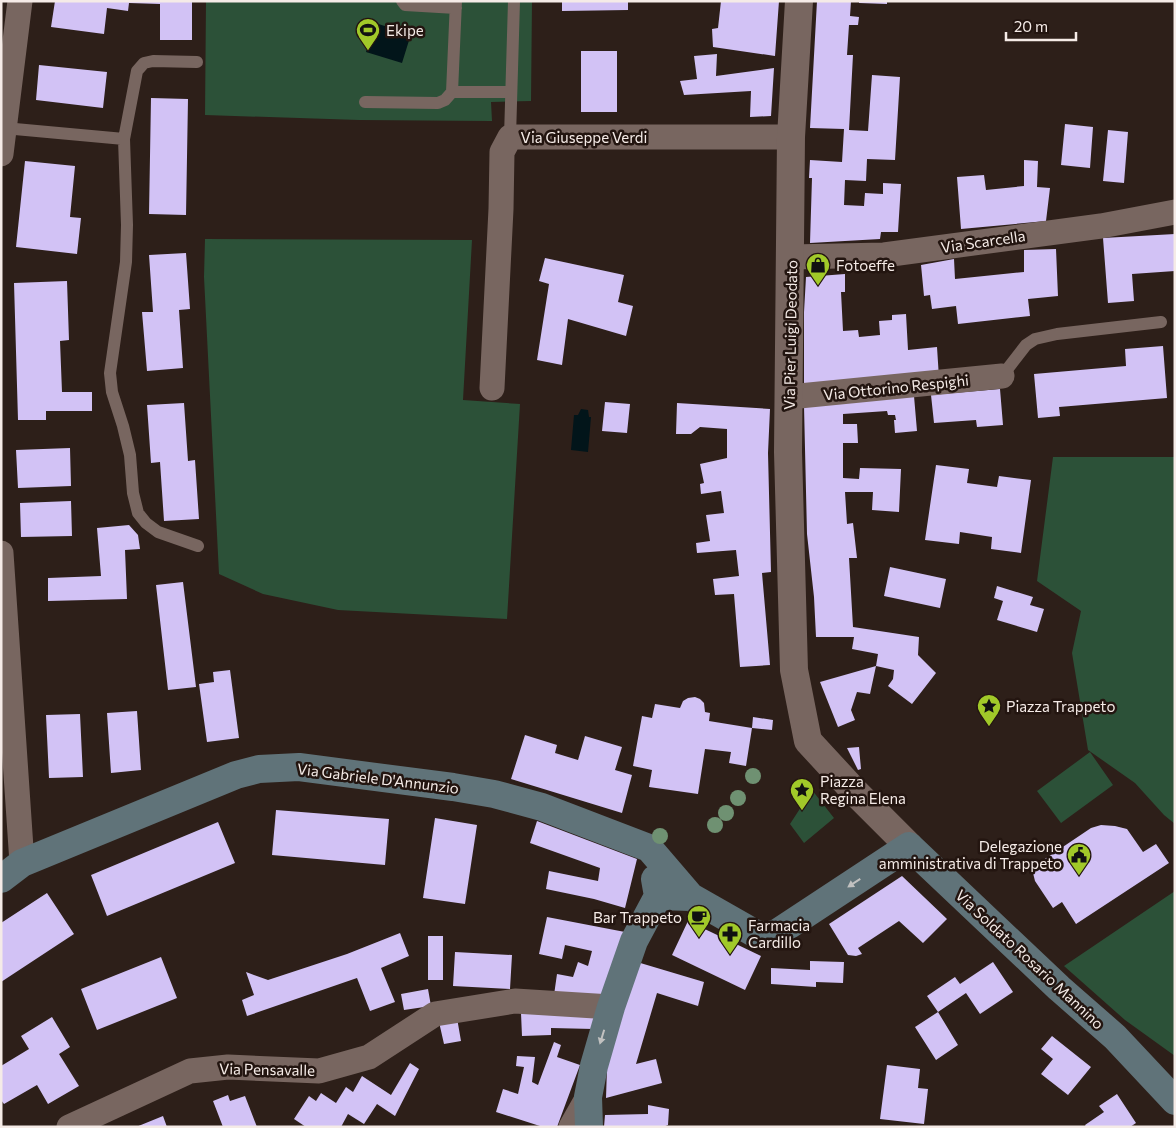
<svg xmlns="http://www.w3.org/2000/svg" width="1176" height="1128" font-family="Commissioner,sans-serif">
  <rect width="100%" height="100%" fill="#2d1f19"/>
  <!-- green -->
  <path fill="#2c5138" d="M 206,1 L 532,1 L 531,101 L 491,102 L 492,121 L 359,120 L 205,115 Z
    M 205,239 L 472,240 L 463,400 L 520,404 L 507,619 L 338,610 L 263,594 L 219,574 L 204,277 Z
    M 1053,457 L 1175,457 L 1175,824 L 1164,815 L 1135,783 L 1088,750 L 1072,653 L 1081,611 L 1037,581 Z
    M 1090,752 L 1113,785 L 1061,823 L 1037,791 Z
    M 812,790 L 834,818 L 804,843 L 790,824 Z
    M 1175,891 L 1175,1056 L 1125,1020 L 1064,966 Z"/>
  <!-- water -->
  <path fill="#02151a" d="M 375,23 L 411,34 L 402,63 L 366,52 Z
    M 581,409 L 588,410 L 589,417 L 591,417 L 588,452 L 571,450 L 574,415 L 578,415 Z"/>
  <!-- building -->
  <path fill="#d2c2f5" d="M 55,1 L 192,1 L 192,40 L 160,40 L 160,4 L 129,3 L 128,11 L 107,8 L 104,34 L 51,27 Z
    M 562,1 L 628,1 L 628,10 L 562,11 Z
    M 721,1 L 779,1 L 775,56 L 713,47 L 712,29 L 718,28 Z
    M 817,1 L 851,1 L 850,16 L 859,17 L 858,25 L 849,25 L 847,55 L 853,55 L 849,130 L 868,131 L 872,75 L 900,77 L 895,160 L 867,159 L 866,181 L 845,180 L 844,205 L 864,206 L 865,193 L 883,194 L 883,183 L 901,184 L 898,232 L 881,232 L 880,239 L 810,243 L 812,178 L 809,178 L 810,160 L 842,162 L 844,129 L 810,128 Z
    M 859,1 L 887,1 L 887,4 L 859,3 Z
    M 581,51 L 617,51 L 617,112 L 581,112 Z
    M 717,54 L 716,76 L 774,68 L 771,116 L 750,117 L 751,91 L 684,95 L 680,81 L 697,79 L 694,56 Z
    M 39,65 L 107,72 L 103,108 L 36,100 Z
    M 151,98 L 188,99 L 186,215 L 149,214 Z
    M 1065,124 L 1093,127 L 1090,168 L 1061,165 Z
    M 1108,130 L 1128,132 L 1124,183 L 1103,181 Z
    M 1024,160 L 1038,161 L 1037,187 L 1050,188 L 1046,221 L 961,229 L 957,177 L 984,175 L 986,190 L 1024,186 Z
    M 25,161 L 75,166 L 70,217 L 81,218 L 77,254 L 16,247 Z
    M 1175,234 L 1175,271 L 1132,274 L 1134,301 L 1108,303 L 1103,238 Z
    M 1056,249 L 1058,296 L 1028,299 L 1030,316 L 958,324 L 956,306 L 932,309 L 930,295 L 924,296 L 921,265 L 954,259 L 955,279 L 1024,272 L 1024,250 Z
    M 186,253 L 190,309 L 179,310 L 183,368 L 147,371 L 142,312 L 153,312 L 149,255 Z
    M 545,258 L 624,275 L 618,302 L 633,306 L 626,336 L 568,319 L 562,365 L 537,360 L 549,284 L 539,281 Z
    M 845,274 L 845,292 L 841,292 L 843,331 L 858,330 L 859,337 L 880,335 L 879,321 L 892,320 L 892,315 L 906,314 L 908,350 L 937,347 L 939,378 L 804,388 L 804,312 L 806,277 Z
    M 67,281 L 69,340 L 60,341 L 62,392 L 92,392 L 92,411 L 46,411 L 46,420 L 18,420 L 14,283 Z
    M 1163,346 L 1167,398 L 1059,407 L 1060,416 L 1038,418 L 1034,374 L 1126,366 L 1125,349 Z
    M 1000,389 L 1003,425 L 977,427 L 976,420 L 934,423 L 931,395 Z
    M 914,396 L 917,431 L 895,433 L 894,420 L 896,420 L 895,415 L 888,415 L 887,411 L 843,414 L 843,424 L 857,424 L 858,443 L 843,443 L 843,478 L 859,479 L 860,468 L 901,469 L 899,512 L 872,510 L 873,492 L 845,492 L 847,524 L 853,523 L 857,558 L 849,558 L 853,627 L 919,637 L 918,655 L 936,673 L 912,704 L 888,686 L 893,679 L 894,670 L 876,666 L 878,654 L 852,649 L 854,637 L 816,637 L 814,597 L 807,534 L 804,406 Z
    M 605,402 L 630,404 L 627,433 L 602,431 Z
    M 184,403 L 188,461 L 195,460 L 199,519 L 164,521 L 160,462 L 151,463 L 147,405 Z
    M 677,403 L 770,409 L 768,453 L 771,572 L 762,573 L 770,665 L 740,667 L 734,594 L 715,595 L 713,579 L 739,576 L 736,550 L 697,553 L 696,543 L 710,541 L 706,515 L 724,513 L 721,491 L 701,494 L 700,484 L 704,483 L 700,464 L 727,458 L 727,429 L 700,427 L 691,434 L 676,434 Z
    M 70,448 L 71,486 L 18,488 L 16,450 Z
    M 936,465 L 969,469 L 967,483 L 997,487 L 999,476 L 1031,480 L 1021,553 L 991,549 L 992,537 L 960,532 L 959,544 L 925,540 Z
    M 71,501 L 72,536 L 21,537 L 20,503 Z
    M 129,525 L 138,535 L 140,549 L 125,550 L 127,599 L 48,601 L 48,578 L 101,576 L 97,528 Z
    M 890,567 L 946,579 L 940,608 L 884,596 Z
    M 183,582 L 196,687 L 168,690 L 156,585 Z
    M 997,586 L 1033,597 L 1030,605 L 1044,609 L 1037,632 L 997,620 L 1003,601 L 994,598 Z
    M 876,666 L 870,694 L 857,692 L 851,710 L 855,720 L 838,727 L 820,682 Z
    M 230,670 L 239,738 L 207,742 L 199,684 L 214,682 L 213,672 Z
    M 695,697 L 700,699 L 704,703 L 705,712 L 710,713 L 709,721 L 752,728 L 753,717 L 773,720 L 772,730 L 752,728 L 746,766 L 729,763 L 731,752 L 705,749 L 698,794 L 649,787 L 652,770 L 633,766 L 642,716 L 652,718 L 655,704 L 680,708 L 683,701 L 688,698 Z
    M 137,711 L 141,770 L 111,773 L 107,713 Z
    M 80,714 L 83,777 L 49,778 L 46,715 Z
    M 525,735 L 557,745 L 555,753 L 578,760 L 585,736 L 622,747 L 615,770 L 632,775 L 622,813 L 511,779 Z
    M 859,747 L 861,769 L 858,770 L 847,748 Z
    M 276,810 L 389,819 L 385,865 L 272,855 Z
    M 435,818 L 477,825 L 465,904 L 423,898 Z
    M 537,821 L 637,859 L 625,908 L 594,899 L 546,889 L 549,871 L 598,881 L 600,868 L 530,843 Z
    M 218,822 L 235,863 L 107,916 L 91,875 Z
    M 1101,825 L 1115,826 L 1127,829 L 1143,852 L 1156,844 L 1169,863 L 1076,924 L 1062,902 L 1053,908 L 1035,881 L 1033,873 L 1036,865 L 1091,828 Z
    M 902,876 L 947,919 L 923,943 L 899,921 L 858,948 L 862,954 L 856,956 L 848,955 L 829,924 Z
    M 47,893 L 74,934 L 1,982 L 1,923 Z
    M 547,917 L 625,932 L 604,999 L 554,995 L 557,974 L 573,977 L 578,962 L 588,966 L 592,951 L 565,945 L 562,959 L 539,954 Z
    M 688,921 L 761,956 L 745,990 L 672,955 Z
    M 400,933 L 409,956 L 381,968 L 395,1002 L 370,1011 L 357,978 L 247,1016 L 242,1000 L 254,995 L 246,972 L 268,980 L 347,954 Z
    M 428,936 L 443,936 L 443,980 L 428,980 Z
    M 455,952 L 512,955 L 510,989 L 453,986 Z
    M 161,957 L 177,998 L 97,1030 L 81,989 Z
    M 810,961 L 844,962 L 843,983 L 816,982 L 816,987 L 771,984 L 771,968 L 810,970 Z
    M 637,962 L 704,982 L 698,1006 L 657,993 L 636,1064 L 656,1059 L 662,1083 L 606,1098 L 607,1068 Z
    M 993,962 L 1013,992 L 980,1014 L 966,993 L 938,1012 L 927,996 L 955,977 L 960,984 Z
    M 428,989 L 431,1006 L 404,1010 L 401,994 Z
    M 595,1011 L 594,1029 L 551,1028 L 551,1035 L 522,1036 L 521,1013 Z
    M 938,1012 L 958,1045 L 936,1060 L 915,1027 Z
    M 52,1017 L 70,1047 L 59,1054 L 79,1086 L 48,1104 L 37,1085 L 4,1104 L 1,1100 L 1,1066 L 29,1049 L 21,1036 Z
    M 457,1018 L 461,1041 L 444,1044 L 439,1022 Z
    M 1052,1036 L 1091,1067 L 1068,1095 L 1041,1074 L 1053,1059 L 1041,1049 Z
    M 554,1042 L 561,1045 L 557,1057 L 580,1065 L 557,1127 L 543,1127 L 496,1112 L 503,1089 L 518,1094 L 524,1067 L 516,1066 L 517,1056 L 535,1057 L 532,1082 L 538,1085 Z
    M 410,1063 L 419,1069 L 395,1116 L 377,1104 L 364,1124 L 348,1114 L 341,1127 L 306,1127 L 294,1119 L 309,1096 L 316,1101 L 321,1093 L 336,1103 L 346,1087 L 353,1092 L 362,1076 L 391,1095 Z
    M 887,1065 L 920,1069 L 918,1088 L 928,1089 L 924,1124 L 880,1119 Z
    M 1117,1094 L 1136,1123 L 1130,1127 L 1086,1127 L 1085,1125 L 1104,1112 L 1099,1106 Z
    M 228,1095 L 230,1101 L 245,1096 L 257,1127 L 223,1127 L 213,1101 Z
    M 648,1105 L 669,1109 L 668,1125 L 663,1127 L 604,1127 L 605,1115 L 648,1114 Z
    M 163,1116 L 167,1127 L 136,1127 Z"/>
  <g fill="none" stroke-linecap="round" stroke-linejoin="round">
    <!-- service -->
    <path stroke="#786660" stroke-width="12" d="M 402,1 L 405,5 L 456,8
      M 456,1 L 452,92 L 511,92
      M 197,62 L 153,61 L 144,63 L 137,71 L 124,139 L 127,225 L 126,262 L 110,373 L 112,392 L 123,426 L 130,455 L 133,493 L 138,513 L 146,523 L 158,532 L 198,546
      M 365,102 L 438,103 L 445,100 L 452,92
      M 4,128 L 124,139
      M 510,137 L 514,1
      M 1002,376 L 1026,345 L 1035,339 L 1057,334 L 1161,322"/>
    <!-- minor -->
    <path stroke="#786660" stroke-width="25" d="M 1,154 L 20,1
      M 791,257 L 884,255 L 1101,226 L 1175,212
      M 492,388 L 501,209 L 502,152 L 510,137 L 791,137
      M 789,397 L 1002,376
      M 1,553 L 22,863
      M 69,1127 L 190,1071 L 228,1067 L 319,1071 L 369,1057 L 435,1014 L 515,1001 L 611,1007
      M 571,1127 L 588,1097"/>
    <!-- tertiary -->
    <path stroke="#786660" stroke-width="28" d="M 799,1 L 791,137 L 788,452 L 794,670 L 808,741 L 856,793 L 909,846"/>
    <!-- secondary -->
    <path stroke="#607379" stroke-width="28" d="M 1,879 L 22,863 L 236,775 L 259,769 L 299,767 L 453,787 L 494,794 L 542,807 L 649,848 L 691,897
      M 658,896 L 691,897 L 756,934 L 766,936 L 777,933 L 909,846 L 1059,988 L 1115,1037 L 1175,1101
      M 589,1127 L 588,1097 L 594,1066 L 611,1007 L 634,941 L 658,896 L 655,879"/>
  </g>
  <!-- trees -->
  <g fill="#6f9172">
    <circle cx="753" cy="776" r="8"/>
    <circle cx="738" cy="798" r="8"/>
    <circle cx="726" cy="813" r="8"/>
    <circle cx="715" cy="825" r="8"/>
    <circle cx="660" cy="836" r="8"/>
  </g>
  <!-- one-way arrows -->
  <defs><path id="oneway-solid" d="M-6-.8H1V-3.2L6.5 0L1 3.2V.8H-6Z" transform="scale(1.25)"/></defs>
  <g fill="#c1c1c0">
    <use href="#oneway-solid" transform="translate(854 883) rotate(147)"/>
    <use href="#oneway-solid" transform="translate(602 1037) rotate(107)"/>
  </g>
  <!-- icons -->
  <defs>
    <g id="stadium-pin" transform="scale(1.25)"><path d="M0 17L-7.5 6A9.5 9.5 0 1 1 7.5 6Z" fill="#a1c929" stroke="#231510"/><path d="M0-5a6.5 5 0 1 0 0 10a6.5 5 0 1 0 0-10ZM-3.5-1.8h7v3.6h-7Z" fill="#111"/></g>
    <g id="shop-pin" transform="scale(1.25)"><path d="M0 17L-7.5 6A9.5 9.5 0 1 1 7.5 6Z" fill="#a1c929" stroke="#231510"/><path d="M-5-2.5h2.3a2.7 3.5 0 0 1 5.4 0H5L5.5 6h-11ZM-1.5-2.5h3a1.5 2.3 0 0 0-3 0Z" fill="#111"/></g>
    <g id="sight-pin" transform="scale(1.25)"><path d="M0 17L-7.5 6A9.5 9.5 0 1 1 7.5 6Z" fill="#a1c929" stroke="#231510"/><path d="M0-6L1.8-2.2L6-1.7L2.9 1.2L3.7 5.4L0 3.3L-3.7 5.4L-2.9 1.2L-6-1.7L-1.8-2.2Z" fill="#111"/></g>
    <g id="civic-pin" transform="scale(1.25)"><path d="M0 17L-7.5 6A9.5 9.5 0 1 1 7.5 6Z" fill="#a1c929" stroke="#231510"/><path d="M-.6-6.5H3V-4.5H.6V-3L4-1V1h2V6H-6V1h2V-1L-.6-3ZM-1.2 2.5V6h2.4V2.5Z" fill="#111"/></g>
    <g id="cafe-pin" transform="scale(1.25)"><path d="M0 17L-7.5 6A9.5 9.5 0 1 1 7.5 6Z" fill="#a1c929" stroke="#231510"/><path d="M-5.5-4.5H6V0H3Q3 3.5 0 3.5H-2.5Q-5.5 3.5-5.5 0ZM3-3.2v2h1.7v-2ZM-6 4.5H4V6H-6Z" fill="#111"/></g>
    <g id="pharmacy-pin" transform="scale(1.25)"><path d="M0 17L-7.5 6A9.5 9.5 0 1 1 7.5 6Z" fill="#a1c929" stroke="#231510"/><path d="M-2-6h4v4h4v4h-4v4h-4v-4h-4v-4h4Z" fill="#111"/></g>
  </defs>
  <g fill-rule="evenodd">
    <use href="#stadium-pin" x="368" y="30"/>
    <use href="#shop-pin" x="818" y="265"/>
    <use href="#sight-pin" x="989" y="706"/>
    <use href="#sight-pin" x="802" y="790"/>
    <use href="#civic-pin" x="1079" y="855"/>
    <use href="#cafe-pin" x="699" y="917"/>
    <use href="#pharmacy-pin" x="730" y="934"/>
  </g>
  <g text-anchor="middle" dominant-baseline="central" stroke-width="5" stroke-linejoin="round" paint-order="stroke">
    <!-- poi labels -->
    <g font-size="15" fill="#f5ebe7" stroke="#231510" text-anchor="start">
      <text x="386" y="30">Ekipe</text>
      <text x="836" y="265">Fotoeffe</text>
      <text x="1006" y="706">Piazza Trappeto</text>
      <text x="820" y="781">Piazza<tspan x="820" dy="17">Regina Elena</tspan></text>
      <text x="1062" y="846" text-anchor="end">Delegazione<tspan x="1062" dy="17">amministrativa di Trappeto</tspan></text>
      <text x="682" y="917" text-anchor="end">Bar Trappeto</text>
      <text x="748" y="925">Farmacia<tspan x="748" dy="17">Cardillo</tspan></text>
    </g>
    <!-- street labels -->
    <g font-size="15" fill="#f5ebe7" stroke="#231510">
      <text x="584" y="137">Via Giuseppe Verdi</text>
      <text transform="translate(983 241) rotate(-8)">Via Scarcella</text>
      <text transform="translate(790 335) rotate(-89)">Via Pier Luigi Deodato</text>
      <text transform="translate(896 387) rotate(-6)">Via Ottorino Respighi</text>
      <text transform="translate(378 778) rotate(7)">Via Gabriele D'Annunzio</text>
      <text transform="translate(1030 959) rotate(43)">Via Soldato Rosario Mannino</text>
      <text transform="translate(267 1069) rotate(1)">Via Pensavalle</text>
    </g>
  </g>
  <!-- border -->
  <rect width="1176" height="1128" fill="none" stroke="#f5ebe7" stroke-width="5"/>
  <!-- scale -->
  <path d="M1006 32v8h70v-8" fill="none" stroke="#f5ebe7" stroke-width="2.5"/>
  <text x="1014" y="32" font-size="15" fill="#f5ebe7" stroke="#231510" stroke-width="4" paint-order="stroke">20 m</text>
</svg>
